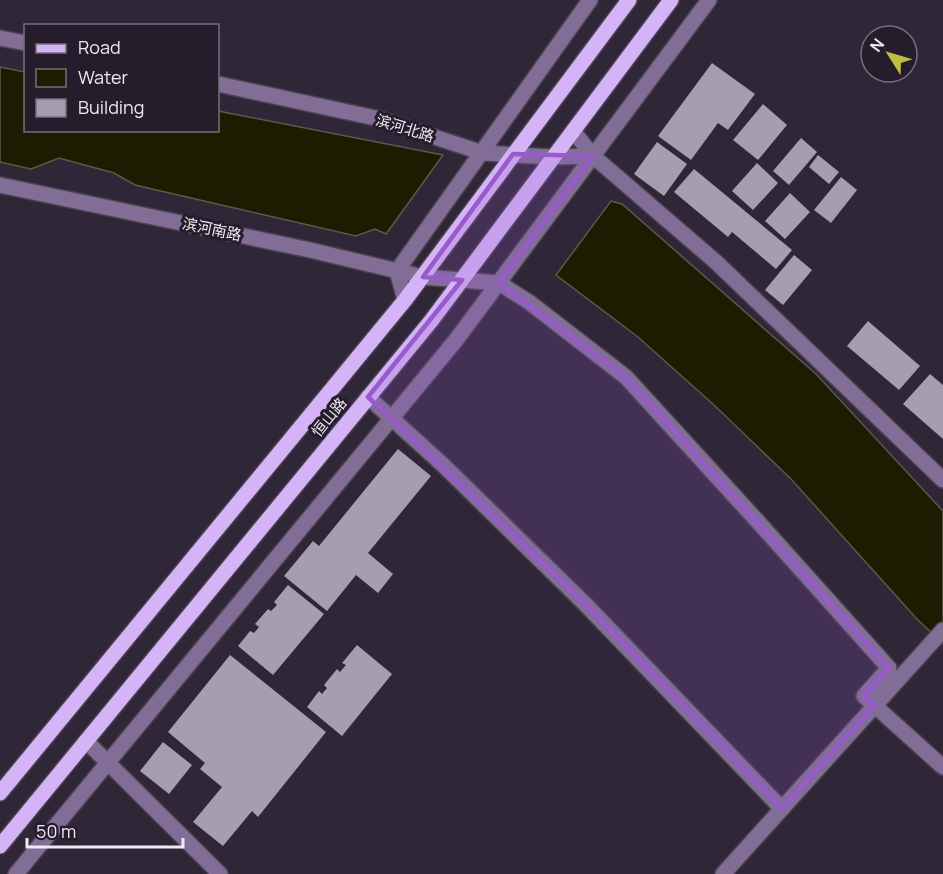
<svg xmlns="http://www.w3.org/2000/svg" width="943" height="874" font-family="Manrope,'Noto Sans SC',sans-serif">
  <rect width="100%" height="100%" fill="#2f2737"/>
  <!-- water -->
  <path fill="#1c1c00" stroke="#5b5a49" stroke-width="1.5" d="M 0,67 L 25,72 L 26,130 L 218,130 L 218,111 L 443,155 L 386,234 L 375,229 L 356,236 L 135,185 L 114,173 L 59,158 L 31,169 L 0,162 Z
    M 611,201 L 622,204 L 816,374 L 943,511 L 943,644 L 916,618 L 791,479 L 714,405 L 638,337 L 556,275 Z"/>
  <!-- building -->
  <path fill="#a79db1" d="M 712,63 L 755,94 L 728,130 L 718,123 L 691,160 L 658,136 Z
    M 763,104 L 787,125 L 758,160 L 733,140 Z
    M 801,138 L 817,152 L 789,185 L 773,171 Z
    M 657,142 L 687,164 L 664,196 L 634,174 Z
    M 818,155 L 839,172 L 829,184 L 809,167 Z
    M 757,163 L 778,183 L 753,210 L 732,191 Z
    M 694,169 L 792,250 L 776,269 L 732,232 L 728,237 L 674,192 Z
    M 841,177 L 857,190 L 831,223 L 814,210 Z
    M 790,193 L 810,212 L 785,239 L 765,221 Z
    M 794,255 L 812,270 L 783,305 L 765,290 Z
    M 868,321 L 920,366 L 899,390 L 847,346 Z
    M 930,374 L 943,385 L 943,439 L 903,404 Z
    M 398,449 L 431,476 L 368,553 L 393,574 L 378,593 L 356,575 L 327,611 L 284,576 L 313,541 L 319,546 Z
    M 288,585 L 324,614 L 273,675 L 238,646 L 250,631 L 254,633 L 259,627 L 255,624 L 268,609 L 271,611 L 277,605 L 274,602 Z
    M 357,645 L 392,674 L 342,736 L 307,707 L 319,691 L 322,694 L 327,688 L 324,685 L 337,669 L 340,672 L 346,665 L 342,663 Z
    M 230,655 L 326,732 L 258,817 L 252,811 L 223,846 L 193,822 L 222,787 L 200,769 L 205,763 L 168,732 Z
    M 163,742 L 192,765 L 169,794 L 140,771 Z"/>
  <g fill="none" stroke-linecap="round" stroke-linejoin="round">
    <!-- minor casing -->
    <g stroke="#4a4251" stroke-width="18">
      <path id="minor" d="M 0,38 L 26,43
        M 218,84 L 380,119 L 483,153 L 552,157 L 593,156
        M 573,131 L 593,156 L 716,262 L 943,480
        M 0,185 L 310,250 L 423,277 L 499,283 L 529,302 L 626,377 L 761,525 L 889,668 L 864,696 L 943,767
        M 405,300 L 397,271 L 590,0
        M 368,397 L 443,465 L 586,605 L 782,809
        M 86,741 L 220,874
        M 16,874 L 456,340 L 709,0
        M 723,874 L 943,630"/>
    </g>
    <!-- major casing -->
    <g stroke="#4a4251" stroke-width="18">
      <path id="major" d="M 0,793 L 405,300 L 629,0
        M 0,846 L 431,321 L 671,0"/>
    </g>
    <!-- minor -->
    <use href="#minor" stroke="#826d96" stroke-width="15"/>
    <!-- major -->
    <use href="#major" stroke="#d5b3f7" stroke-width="15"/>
  </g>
  <!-- marked area -->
  <path fill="#985bcc" fill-opacity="0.2" stroke="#985bcc" stroke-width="4.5" stroke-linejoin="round" d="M 513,154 L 593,156 L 499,283 L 626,377 L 889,668 L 864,696 L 875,705 L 782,809 L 586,605 L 368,397 L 462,280 L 423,277 Z"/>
  <g text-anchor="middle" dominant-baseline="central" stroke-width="6" stroke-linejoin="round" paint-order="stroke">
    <!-- street labels -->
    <g font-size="15" fill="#eee9f4" stroke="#251d2c">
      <text transform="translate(405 128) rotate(17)">滨河北路</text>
      <text transform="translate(212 229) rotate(12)">滨河南路</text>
      <text transform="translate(329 417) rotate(-51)">恒山路</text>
    </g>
  </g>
  <!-- legend -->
  <rect x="24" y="24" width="195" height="108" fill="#251d2c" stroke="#756f7c" stroke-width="1.5"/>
  <rect x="36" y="44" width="30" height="9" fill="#d5b3f7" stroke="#756f7c" stroke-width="1.5"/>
  <text x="78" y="54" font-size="18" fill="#eee9f4">Road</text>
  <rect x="36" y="69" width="30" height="18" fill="#1c1c00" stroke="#756f7c" stroke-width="1.5"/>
  <text x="78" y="84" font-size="18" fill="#eee9f4">Water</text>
  <rect x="36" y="99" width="30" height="18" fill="#a79db1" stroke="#756f7c" stroke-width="1.5"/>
  <text x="78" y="114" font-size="18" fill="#eee9f4">Building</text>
  <!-- north arrow -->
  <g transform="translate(889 54) rotate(307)"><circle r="28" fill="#251d2c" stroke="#756f7c" stroke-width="1.5"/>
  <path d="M0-4.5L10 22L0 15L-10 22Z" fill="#bfbe41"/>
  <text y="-9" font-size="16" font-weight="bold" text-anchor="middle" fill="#eee9f4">N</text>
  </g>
  <!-- scale -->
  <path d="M27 838v9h156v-9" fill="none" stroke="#eee9f4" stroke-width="3"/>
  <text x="36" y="838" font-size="18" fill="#eee9f4" stroke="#251d2c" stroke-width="4.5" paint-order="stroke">50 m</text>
</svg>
